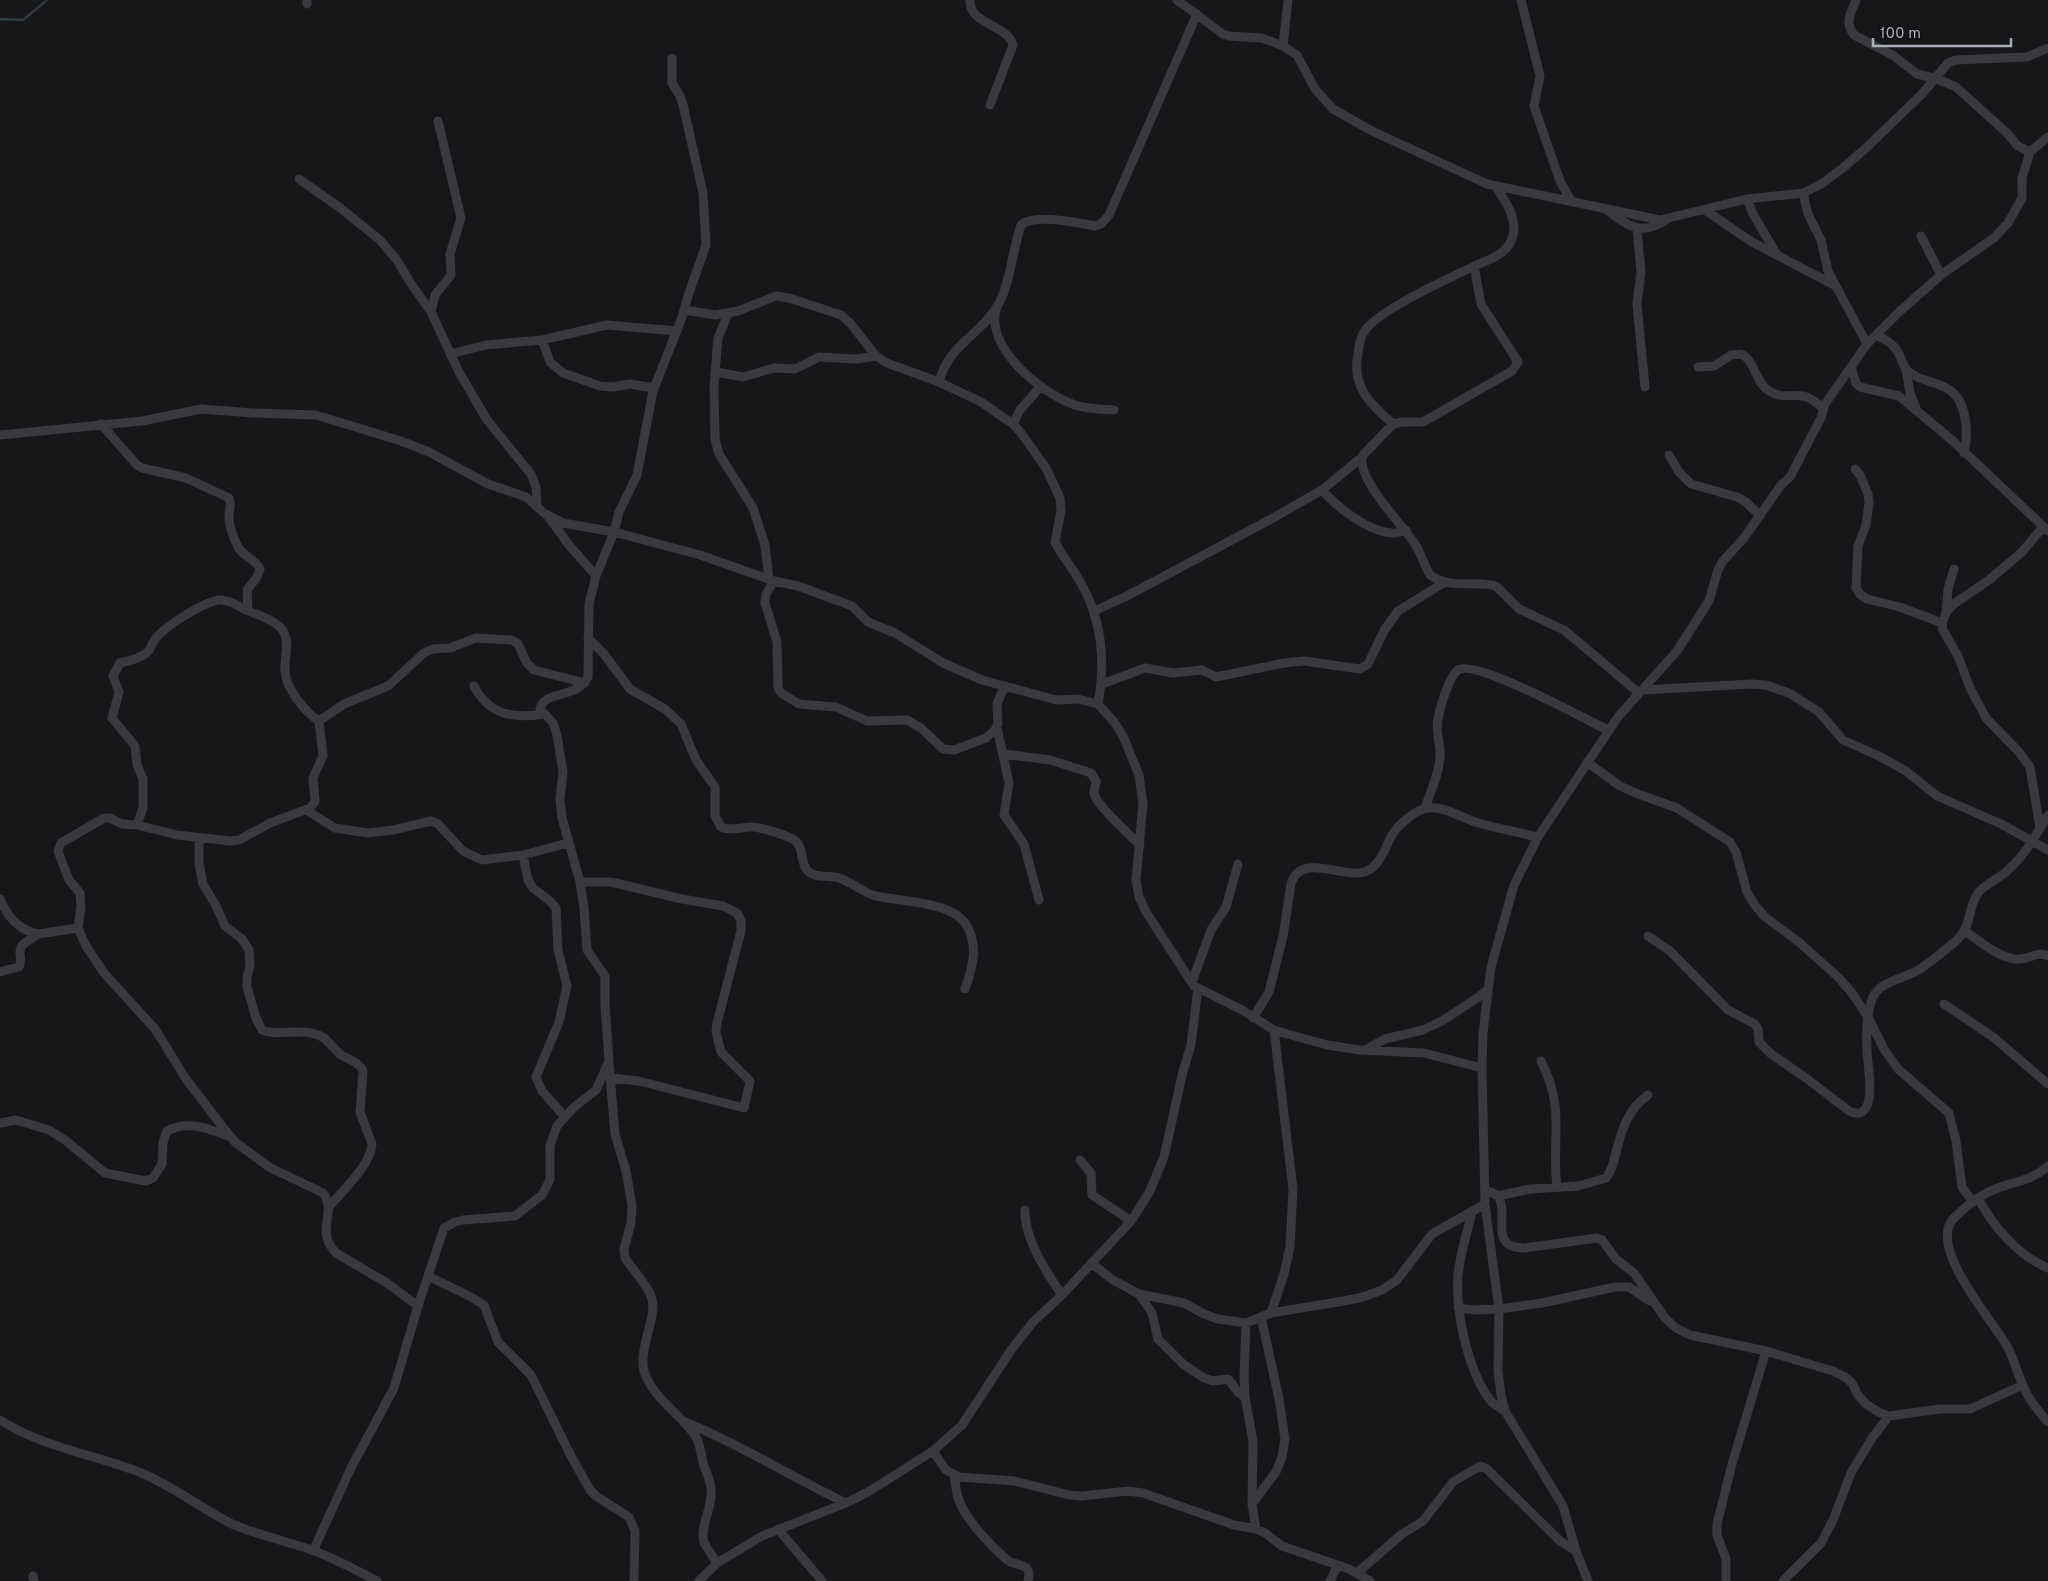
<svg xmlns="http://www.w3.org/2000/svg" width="2048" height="1581" font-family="Overpass,sans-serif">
  <rect width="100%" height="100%" fill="#171719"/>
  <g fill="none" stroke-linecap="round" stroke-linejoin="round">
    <!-- stream -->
    <path stroke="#313b40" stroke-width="2.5" d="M 0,19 L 23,20 L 47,0"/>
    <!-- street -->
    <path stroke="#383a3d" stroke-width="9" d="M 970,0 C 969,25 1007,24 1013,45 L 990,105
      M 1177,0 L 1223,34 L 1229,36 L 1262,38 L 1283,46 L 1297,55 L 1315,89 L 1333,109 L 1372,131 L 1487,184 L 1660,220 L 1747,199 L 1803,193 L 1823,183 L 1844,167 L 1866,148 L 1922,94 L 1948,63 L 1956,60 L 2027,57 L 2048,48
      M 1521,0 L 1540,76 L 1534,106 L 1560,181 L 1571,201
      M 1856,0 C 1851,13 1844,22 1854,35 L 1894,56 L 1917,74 L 1935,78 L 1956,87 L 2007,133 L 2018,146 L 2030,152
      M 307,4 L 307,0
      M 1283,46 L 1288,0
      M 299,179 L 339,207 L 380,240 L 396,259 L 412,285 L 431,312 L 459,372 L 487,420 L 531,474 L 536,487 L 537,506
      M 1747,199 L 1753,214 L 1776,253
      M 1606,209 C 1626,226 1643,237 1667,219
      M 1705,210 L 1752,242 L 1836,286
      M 1637,229 L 1641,272 L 1637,304 L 1645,387
      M 1921,236 L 1941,275
      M 1474,266 L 1481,304 L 1518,362 L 1512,371 L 1423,422 L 1402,422 L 1393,424 L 1363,455 C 1354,477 1403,525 1415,544 C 1421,553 1424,565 1430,575 C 1454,591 1475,579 1496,586 L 1519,609 L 1564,630 L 1639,693
      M 997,306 C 983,347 1041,393 1075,405 C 1087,409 1101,409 1114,410
      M 685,310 L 715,315 L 738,311 L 776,296 L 789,298 L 841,315 L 851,324 L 876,356 L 887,363 L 939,382 L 981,402 L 1013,424 L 1021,433 L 1046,468 L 1060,498 L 1061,511 L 1055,542 C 1061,555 1071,566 1078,578 C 1102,617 1106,660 1098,704
      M 431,312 L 435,295 L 451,275 L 450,254 L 461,218 L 438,121
      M 728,314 L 718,338 L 714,386 L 715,439 L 719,454 L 753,508 L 765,545 L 769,579
      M 1876,335 C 1886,340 1894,344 1899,354 C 1902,360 1903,367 1908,371 C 1919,381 1935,381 1948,389 C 1967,400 1969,434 1964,453
      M 542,340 L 550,362 L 563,373 L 600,386 L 613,387 L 630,384 L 654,388
      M 1867,344 L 1899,312 L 1941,275 L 1995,237 L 2008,223 L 2022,198 L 2022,178 L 2030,152 L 2048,137
      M 450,354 L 486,345 L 542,340 L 607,325 L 677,331
      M 1698,367 L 1714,366 L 1731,355 L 1741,354 C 1756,361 1755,383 1769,391 C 1781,399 1790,394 1803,396 C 1810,397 1818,404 1823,408
      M 1851,367 L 1856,383 L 1860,387 L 1899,396 L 1953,441 L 2048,531
      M 1906,370 L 1910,393 L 1916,408
      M 716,372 L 743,377 L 774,368 L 795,369 L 819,357 L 856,359 L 876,356
      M 939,382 C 949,343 982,335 999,303 C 1010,284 1013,248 1021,225 C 1035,213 1078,223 1095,226 L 1101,224 L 1109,215 L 1197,14
      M 101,424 L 137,465 L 142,468 L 186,478 L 229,498 C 232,504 229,510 229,517 C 229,526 234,539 238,547 C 243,556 255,559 260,569 L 257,577 L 247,590 L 248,610
      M 1013,424 L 1020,410 L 1040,387
      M 1393,424 C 1371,405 1351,386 1358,354 C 1359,347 1360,337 1364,332 C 1376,311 1451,277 1475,266 C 1487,260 1503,256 1510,243 C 1521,224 1507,203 1496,187
      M 0,435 L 142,421 L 201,409 L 253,413 L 316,415 L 401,441 L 429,452 L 488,484 L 526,497 L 544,513 L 563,523 L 614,532 L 700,555 L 774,581 L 798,586 L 852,606 L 868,622 L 895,633 L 943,663 L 982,680 L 1056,700 L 1078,699 L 1098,704 L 1115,723 L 1123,736 L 1139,775 L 1143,804 L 1136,879 L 1139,897 L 1146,912 L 1194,986 L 1242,1010 L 1274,1030 L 1298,1037 L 1327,1045 L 1360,1050 L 1424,1053 L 1482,1068
      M 1669,455 L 1679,472 L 1691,484 L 1737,497 L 1746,502 L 1760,516
      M 1855,469 L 1860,475 L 1868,494 L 1869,503 L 1866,525 L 1858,546 L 1856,588 L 1860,594 L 1867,599 L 1900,607 L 1942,623
      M 1322,490 C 1337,507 1367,531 1391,533 C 1395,534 1401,531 1406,530
      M 548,516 L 569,545 L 596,576
      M 774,581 L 766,594 L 765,603 L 777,642 L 778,688 L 781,693 L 799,704 L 836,707 L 867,721 L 907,720 L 921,728 L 943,749 L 954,750 L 986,738 L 995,730 L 998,724 L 997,704 L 1004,687
      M 1094,611 L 1127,596 L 1273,518 L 1322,490 L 1361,458
      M 1946,614 L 1948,589 L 1954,569
      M 588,638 L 604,654 L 630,689 L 665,709 L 681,724 L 696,760 L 715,787 L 715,816 L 721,827 C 731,832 744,826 754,827 C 763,828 782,834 791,838 C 805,844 799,860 807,870 C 814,879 830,875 839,878 C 852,882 863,893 876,896 C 902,902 953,901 967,926 C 979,947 972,969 965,989
      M 1102,684 L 1145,668 L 1173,673 L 1202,670 L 1216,677 L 1284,663 L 1304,661 L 1360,669 L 1368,664 L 1385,629 L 1398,611 L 1445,582
      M 474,686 C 489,715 513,719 543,714
      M 1642,690 L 1677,651 L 1709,601 L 1718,570 L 1723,561 L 1744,538 L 1781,485 L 1790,477 L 1821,418 L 1825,404 L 1867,344 L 1828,271 L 1821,240 L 1808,214 L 1803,193
      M 997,728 L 1009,783 L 1004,815 L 1024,844 L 1039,900
      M 1004,754 L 1050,760 L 1091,773 L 1096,781 C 1096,785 1094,789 1094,793 C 1096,805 1130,835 1140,845
      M 1587,762 L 1620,786 L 1638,794 L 1677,808 L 1730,842 L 1736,852 L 1747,892 L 1754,904 L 1764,916 L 1800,943 L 1838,977 L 1852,993 L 1868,1017 L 1884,1049 L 1898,1069 L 1949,1113 L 1956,1141 L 1962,1187 L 1973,1202
      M 1425,808 C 1431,791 1439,774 1440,757 C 1441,744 1435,732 1438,719 C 1440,708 1449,676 1458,670 C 1475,658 1586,720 1608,730
      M 306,810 L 335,828 L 368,833 L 393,830 L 431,821 L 438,824 L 463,851 L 482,860 L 523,855 L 568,843
      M 137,825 L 143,808 L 143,779 L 137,765 L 135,746 L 112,718 L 119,692 L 113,676 L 120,663 C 129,661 138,659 145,654 C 152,650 151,643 156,638 C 166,626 206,600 221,600 C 230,600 238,606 246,610 C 257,615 271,618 280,627 C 292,639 284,657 285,671 C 286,689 305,712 319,721
      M 2040,828 L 2030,767 L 2019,752 L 1986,718 L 1970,688 L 1958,656 L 1943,630 L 1942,623 L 1947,611 L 1955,603 L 1989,580 L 2022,552 L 2043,527
      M 199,839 L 199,864 L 203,884 L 216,906 L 225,926 L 242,939 L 249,950 L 250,965 L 247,978 L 247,987 L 256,1018 L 262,1030 C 279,1038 304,1025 324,1038 C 330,1043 335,1050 341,1055 C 349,1060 358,1061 363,1071 L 360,1112 L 372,1144 C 371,1165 342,1191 329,1207
      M 523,855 L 528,880 L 533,888 L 550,901 L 556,908 L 558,950 L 567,986 L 559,1022 L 536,1077 L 542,1091 L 564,1116
      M 580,882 L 611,882 L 682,899 L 723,906 L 737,913 L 741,920 L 741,931 L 717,1023 L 716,1032 L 721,1052 L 750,1081 L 744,1108 L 639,1081 L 611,1078
      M 0,899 C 8,917 18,930 38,934 L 78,928
      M 1965,931 C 1979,941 2002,961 2021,959 C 2032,958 2037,951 2048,956
      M 1648,936 L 1670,951 L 1728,1010 L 1755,1024 L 1758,1029 L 1759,1042 L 1771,1054 L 1806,1078 L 1849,1111 C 1855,1114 1861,1115 1866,1108 C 1874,1095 1867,1063 1867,1048 C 1866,1032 1867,1013 1872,999 C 1880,980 1905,979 1920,969 C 1932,961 1944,951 1956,941 C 1973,925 1967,908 1978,893 C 1985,884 1999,879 2008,870 C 2025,855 2037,834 2048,815
      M 0,972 L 19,967 C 23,960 18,954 21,947 C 24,942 33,938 38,934
      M 1192,982 L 1211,930 L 1226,907 L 1238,864
      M 1944,1004 L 1993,1037 L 2048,1084
      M 1253,1018 L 1269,992 L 1283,936 L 1291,884 C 1301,850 1346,881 1367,871 C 1381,864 1385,848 1392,835 C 1398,825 1416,809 1428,808 C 1444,806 1460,817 1475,822 C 1495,828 1517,832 1538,837
      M 1365,1050 L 1385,1039 L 1423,1030 L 1442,1021 L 1480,996 L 1488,989
      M 1541,1061 C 1566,1110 1551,1138 1557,1187
      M 609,1063 L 615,1134 L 626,1171 L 632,1206 L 631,1223 L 624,1249 L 625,1258 C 633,1270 645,1282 651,1296 C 659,1314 638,1348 644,1371 C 652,1398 681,1414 696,1437 C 701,1446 701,1457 704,1466 C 707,1474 710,1480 711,1488 C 713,1506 703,1519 703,1536 L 704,1543 L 717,1563
      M 0,1123 L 16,1120 L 49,1130 L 65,1140 L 105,1173 L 146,1181 L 153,1178 L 162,1164 L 163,1142 L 167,1131 C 187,1120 208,1128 228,1136
      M 1080,1160 L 1091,1173 L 1092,1195 L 1131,1221
      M 2048,1166 C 2030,1182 2014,1181 1993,1190 C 1978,1196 1964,1208 1953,1219 C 1928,1248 1992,1320 2007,1346 C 2015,1360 2018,1377 2026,1392 C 2031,1403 2040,1413 2048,1422
      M 1485,1190 C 1490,1192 1496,1193 1499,1198 C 1509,1215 1488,1248 1524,1248 L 1597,1238 L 1602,1240 L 1616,1259 L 1634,1273 L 1654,1302
      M 1498,1196 L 1530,1189 L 1578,1186 L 1606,1178 C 1612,1171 1614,1161 1616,1152 C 1622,1129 1628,1109 1648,1095
      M 1978,1198 C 1993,1226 2018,1256 2048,1268
      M 1025,1210 C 1024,1238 1046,1272 1062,1295
      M 1472,1212 C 1467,1233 1460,1254 1458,1275 C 1455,1311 1468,1371 1490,1400 C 1494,1405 1500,1408 1505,1411
      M 1091,1263 L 1113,1280 L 1139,1294 L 1184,1303 L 1204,1314 L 1218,1319 L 1246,1323 L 1271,1313 L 1344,1301 L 1363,1297 L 1382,1290 L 1397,1280 L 1432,1234 L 1485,1204
      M 428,1276 L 471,1297 L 484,1305 L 498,1342 L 531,1375 L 571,1456 L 590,1490 L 596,1496 L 629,1517 L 635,1531 L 634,1581
      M 1139,1294 L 1152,1313 L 1158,1339 L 1183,1364 L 1204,1378 L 1213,1381 L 1228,1379 L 1238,1392 L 1245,1397
      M 418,1306 L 387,1283 L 336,1253 C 314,1230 338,1213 323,1193 L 269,1167 L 235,1142 L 225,1130 L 186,1079 L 155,1029 L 104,973 L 86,946 L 78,928 L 81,907 L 80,893 L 69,880 L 58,851 L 61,843 L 104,818 L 110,818 L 122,824 L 137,825 L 177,835 L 230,841 L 239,840 L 270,823 L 310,808 L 315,801 L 313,778 L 323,756 L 319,721 L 344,704 L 388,686 L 424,653 L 433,649 L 450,648 L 476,638 L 512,640 L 518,644 L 527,663 L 534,670 L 585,683
      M 1458,1308 L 1475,1310 L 1499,1309 L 1542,1303 L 1615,1287 L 1629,1287 L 1648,1300 L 1654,1302 L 1665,1318 L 1676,1328 L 1690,1335 L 1766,1351 L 1833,1371 L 1845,1377 L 1852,1383 L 1858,1395 L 1866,1404 L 1880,1413 L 1889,1416 L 1940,1409 L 1970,1409 L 2023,1385
      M 1271,1313 L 1284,1274 L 1290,1247 L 1293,1189 L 1274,1030
      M 1246,1323 L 1244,1376 L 1245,1397 L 1253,1441 L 1252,1504 L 1256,1529
      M 0,1420 C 42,1447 92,1454 139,1472 C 172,1485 200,1508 232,1524 C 258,1535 285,1541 312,1550 C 334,1558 356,1570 377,1581
      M 683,1421 C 740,1444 791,1477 846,1503
      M 933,1451 L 946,1470 L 959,1477 L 1015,1481 L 1069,1495 L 1082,1496 L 1128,1491 L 1143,1493 L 1234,1525 L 1256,1529 L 1265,1533 L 1282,1546 L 1349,1569 L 1370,1581
      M 954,1476 C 956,1485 956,1495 960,1503 C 968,1522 991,1546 1007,1560 C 1016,1567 1033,1561 1028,1581
      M 1252,1504 L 1276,1472 L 1282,1457 L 1285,1439 L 1279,1399 L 1261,1317
      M 778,1529 L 822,1581
      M 313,1551 L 351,1468 L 394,1388 L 418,1306 L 444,1228 L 455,1222 L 463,1220 L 515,1216 L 542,1195 L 550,1180 L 550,1146 L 557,1126 L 573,1108 L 596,1090 L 609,1061 L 605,1005 L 605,976 L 587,950 L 584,908 L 580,882 L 562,818 L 560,799 L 563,772 L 557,735 L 553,723 L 540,709 C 544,690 578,699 588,677 L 589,604 L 596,576 L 614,532 L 619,512 L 637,475 L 653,391 L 681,320 L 689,293 L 706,245 L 703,193 L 683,105 L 680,96 L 672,83 L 672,58
      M 1357,1573 L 1402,1534 L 1423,1521 L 1453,1482 L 1480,1466 L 1487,1469 L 1560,1541 L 1576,1551
      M 33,1576 L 34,1581
      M 699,1581 L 717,1563 L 762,1536 L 846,1503 L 868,1492 L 933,1451 L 962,1425 L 1011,1350 L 1033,1322 L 1062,1295 L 1131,1221 L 1149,1193 L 1164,1157 L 1183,1071 L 1191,1045 L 1198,988
      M 1330,1581 L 1338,1565
      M 1588,1581 L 1576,1551 L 1563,1506 L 1505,1411 L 1501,1395 L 1498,1371 L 1499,1309 L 1485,1204 L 1482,1068 L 1483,1033 L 1491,967 L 1514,885 L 1538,837 L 1618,717 L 1642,690 L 1752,684 L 1766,685 L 1789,693 L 1819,712 L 1843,740 L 1879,756 L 1906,771 L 1937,796 L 2001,824 L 2048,850
      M 1726,1581 L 1726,1559 L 1717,1535 L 1717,1524 L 1732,1464 L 1766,1351
      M 1783,1581 L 1821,1543 L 1833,1520 L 1851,1473 L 1872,1438 L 1889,1416"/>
  </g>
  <!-- scale -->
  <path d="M1873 38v8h138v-8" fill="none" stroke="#aaafb7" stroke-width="2.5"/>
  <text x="1880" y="38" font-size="15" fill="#aaafb7" stroke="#121214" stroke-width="4" paint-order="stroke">100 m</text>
</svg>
